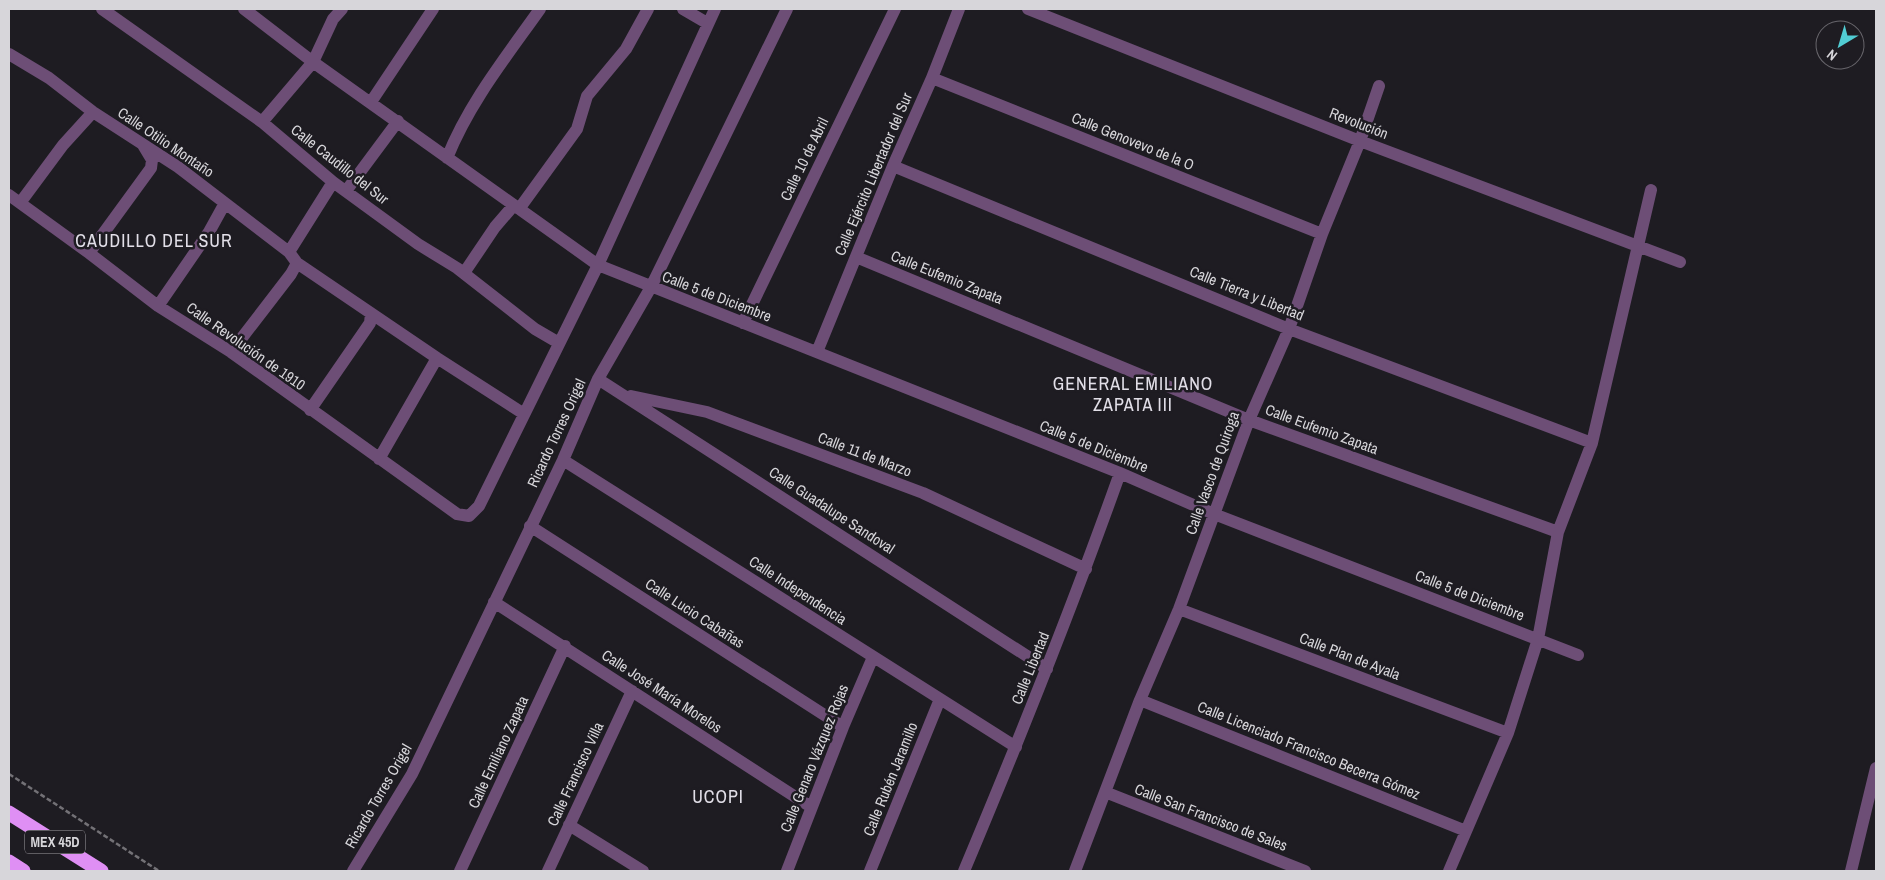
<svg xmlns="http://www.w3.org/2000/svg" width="1885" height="880" font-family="'Archivo Narrow',sans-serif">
  <rect width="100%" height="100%" fill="#1e1c22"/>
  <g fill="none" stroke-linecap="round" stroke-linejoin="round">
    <!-- path -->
    <path stroke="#737176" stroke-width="2.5" stroke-dasharray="5 2.5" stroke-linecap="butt" d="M 9,774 L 159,871"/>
    <!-- minor -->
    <path stroke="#6d4e76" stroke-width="12" d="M 102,9 L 262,122 L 333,182 L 418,244 L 457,268 L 535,329 L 559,343
      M 244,9 L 313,62 L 598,265 L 1120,473 L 1214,514 L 1578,655
      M 683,9 L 707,23
      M 1028,9 L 1360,141 L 1680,262
      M 9,54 L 49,78 L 93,112 L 178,167 L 289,252 L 297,263 L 437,358 L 524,414
      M 932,78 L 1322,234
      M 371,102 L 433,9
      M 262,122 L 313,62 L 333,19 L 342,9
      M 447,158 C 469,103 506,57 540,9
      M 893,166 L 1289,329 L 1592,443
      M 346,191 L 398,121
      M 9,195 L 89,253 L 158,306 L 231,352 L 457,514 L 469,516 L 479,506 L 598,265 L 715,9
      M 20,203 L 63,145 L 93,112
      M 519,209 L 577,129 L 587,96 L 626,49 L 648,9
      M 289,252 L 333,182
      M 89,253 L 151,168 L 152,160 L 143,145
      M 856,257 L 1249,420 L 1558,532
      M 464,273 L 495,227 L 514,205
      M 158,306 L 209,232 L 225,203
      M 743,323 L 895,9
      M 231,352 L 291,274 L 297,263
      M 817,352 L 893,166 L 932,78 L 959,9
      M 598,379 L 1047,669
      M 631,396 L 707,412 L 923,493 L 1086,569
      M 310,410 L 370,323 L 371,313
      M 379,459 L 437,358
      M 563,460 L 1016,747
      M 530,526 L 843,727
      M 494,602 L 811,807
      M 1179,609 L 1508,733
      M 1140,700 L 1466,831
      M 1105,792 L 1305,871
      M 569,825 L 643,871
      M 353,871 L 412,774 L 563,460 L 598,379 L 651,287 L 787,9
      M 460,871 L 565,646
      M 548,871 L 632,691
      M 787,871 L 843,727 L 873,657
      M 870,871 L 940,699
      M 964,871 C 1019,740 1072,608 1120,473
      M 1075,871 L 1140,700 L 1179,609 L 1249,420 L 1289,329 L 1322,234 L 1360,141 L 1379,86
      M 1449,871 L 1508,733 L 1538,639 L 1558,532 L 1592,443 L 1651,190"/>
    <!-- tertiary -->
    <path stroke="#6d4e76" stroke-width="12" d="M 1851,871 L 1876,768"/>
    <!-- motorway -->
    <path stroke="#df8ff4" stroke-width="15" d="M 9,813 L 101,871
      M 9,862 L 23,871"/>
  </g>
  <g text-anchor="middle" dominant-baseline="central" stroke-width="5" stroke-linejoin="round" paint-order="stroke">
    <!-- shield labels -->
    <rect fill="#1e1c22" stroke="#a09ea3" stroke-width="1" x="25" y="830.5" width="60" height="23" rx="4"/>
    <g font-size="14" font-weight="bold" fill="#d7d6da">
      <text x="55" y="842">MEX 45D</text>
    </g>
    <!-- street labels -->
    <g font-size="15" fill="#d7d6da" stroke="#1e1c22">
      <text transform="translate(1359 123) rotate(21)">Revolución</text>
      <text transform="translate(1133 141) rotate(22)">Calle Genovevo de la O</text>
      <text transform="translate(166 142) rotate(34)">Calle Otilio Montaño</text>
      <text transform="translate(804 159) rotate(-64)">Calle 10 de Abril</text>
      <text transform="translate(340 164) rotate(38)">Calle Caudillo del Sur</text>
      <text transform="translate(873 174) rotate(-67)">Calle Ejército Libertador del Sur</text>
      <text transform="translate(947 277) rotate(22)">Calle Eufemio Zapata</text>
      <text transform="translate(1247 293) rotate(22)">Calle Tierra y Libertad</text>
      <text transform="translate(717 296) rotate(21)">Calle 5 de Diciembre</text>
      <text transform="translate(246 346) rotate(35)">Calle Revolución de 1910</text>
      <text transform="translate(1322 429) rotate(20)">Calle Eufemio Zapata</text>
      <text transform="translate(556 433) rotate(-65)">Ricardo Torres Origel</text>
      <text transform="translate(1094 446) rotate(22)">Calle 5 de Diciembre</text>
      <text transform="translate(865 454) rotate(21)">Calle 11 de Marzo</text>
      <text transform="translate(1212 473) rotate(-70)">Calle Vasco de Quiroga</text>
      <text transform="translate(832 510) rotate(33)">Calle Guadalupe Sandoval</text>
      <text transform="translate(798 590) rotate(33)">Calle Independencia</text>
      <text transform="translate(1470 595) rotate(21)">Calle 5 de Diciembre</text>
      <text transform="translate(695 613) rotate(33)">Calle Lucio Cabañas</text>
      <text transform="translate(1350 656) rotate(21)">Calle Plan de Ayala</text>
      <text transform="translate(1030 668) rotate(-68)">Calle Libertad</text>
      <text transform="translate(662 691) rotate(33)">Calle José María Morelos</text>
      <text transform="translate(1309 750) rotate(22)">Calle Licenciado Francisco Becerra Gómez</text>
      <text transform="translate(498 752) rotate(-65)">Calle Emiliano Zapata</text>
      <text transform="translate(814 758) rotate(-68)">Calle Genaro Vázquez Rojas</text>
      <text transform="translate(575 774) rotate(-65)">Calle Francisco Villa</text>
      <text transform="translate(890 779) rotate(-68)">Calle Rubén Jaramillo</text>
      <text transform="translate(378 796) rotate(-60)">Ricardo Torres Origel</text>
      <text transform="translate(1211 817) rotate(21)">Calle San Francisco de Sales</text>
    </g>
    <!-- quarter labels -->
    <g font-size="18" letter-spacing="1" fill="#e2dfe8" stroke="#1e1c22">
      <text x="154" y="240">CAUDILLO DEL SUR</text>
      <text x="1133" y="383">GENERAL EMILIANO<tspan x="1133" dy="21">ZAPATA III</tspan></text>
      <text x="718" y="796">UCOPI</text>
    </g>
  </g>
  <!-- border -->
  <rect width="1885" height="880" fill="none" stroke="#d7d6da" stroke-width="20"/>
  <!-- north arrow -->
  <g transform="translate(1840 45) rotate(218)"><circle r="24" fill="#1e1c22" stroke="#68666c"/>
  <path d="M0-4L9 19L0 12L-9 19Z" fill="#51ccd3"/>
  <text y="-8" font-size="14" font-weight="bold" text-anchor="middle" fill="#d7d6da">N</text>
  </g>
</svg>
